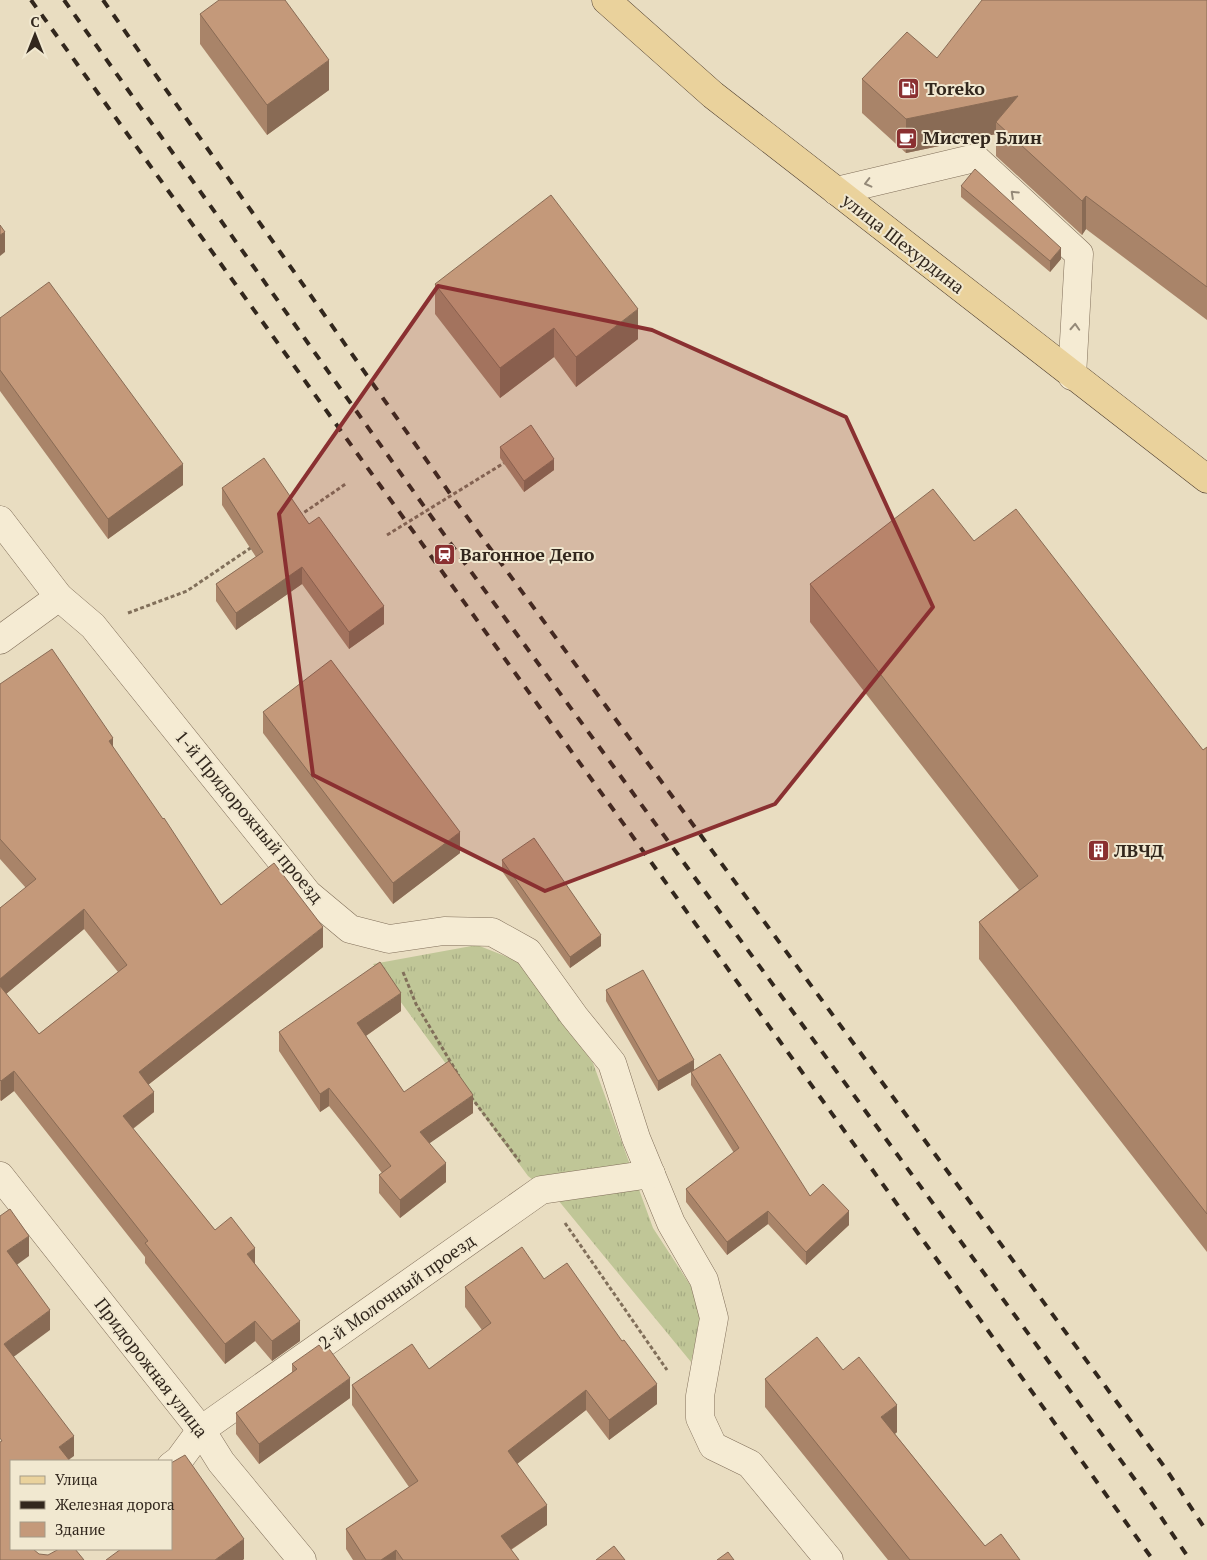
<svg xmlns="http://www.w3.org/2000/svg" width="1207" height="1560" viewBox="0 0 1207 1560" font-family="'PT Serif',serif">
	<style>
		.grass { fill: url(#grass-tufts) }
		.lines { fill: none; stroke-linecap: round; stroke-linejoin: round }
		.minor-casing { stroke: #816f5a; stroke-width: 29 }
		.major-casing { stroke: #4f3e2f; stroke-width: 29 }
		.path { stroke: #816f5a; stroke-width: 3; stroke-dasharray: 4 2.5; stroke-linecap: butt }
		.minor { stroke: #f5ebd3; stroke-width: 28 }
		.major { stroke: #ead29c; stroke-width: 28 }
		.rail { stroke: #32271d; stroke-width: 4; stroke-dasharray: 9 9; stroke-linecap: butt }
		.wall { fill: #a98469; fill-rule: evenodd }
		.shaded-wall { fill: #896b55 }
		.building { fill: #c4997a; stroke: #896b55 }
		.oneway { stroke: #948978 }
		.marked { fill: #8a3031; fill-opacity: 0.2; stroke: #8a3031; stroke-width: 4; stroke-linejoin: round }
		.labels { text-anchor: middle; stroke-width: 4; stroke-linejoin: round; paint-order: stroke }
		.poi-label { font-size: 18px; font-weight: bold; fill: #32271d; stroke: #f1e8d0; text-anchor: start }
		.street-label { font-size: 18px; fill: #32271d; stroke: #f1e8d0 }
	</style>
	<defs>
		<pattern id="grass-tufts" width="24" height="20" patternUnits="userSpaceOnUse" patternTransform="scale(1.25)"><rect width="24" height="20" fill="#c0c697"/><path d="M3 7l-1-3M5 7V3M7 7l1-3M15 17l-1-3M17 17v-4M19 17l1-3" fill="none" stroke="#a5aa82"/></pattern>
	</defs>
	<rect width="100%" height="100%" fill="#e9ddc1"/>
	<polygon class="grass" points="477,945 518,961 593,1063 653,1228 698,1297 700,1321 691,1362 558,1200 528,1176 373,964"/>
	<g class="lines">
		<defs>
			<g id="minor">
				<polyline points="836,191 975,158 1079,254 1072,376"/>
				<polyline points="0,520 59,597 93,626 308,894 350,929 389,939 444,931 492,932 528,952 574,1016 612,1063 636,1138 671,1223 704,1280 714,1318 700,1396 700,1418 713,1446 750,1464 829,1560"/>
				<polyline points="0,640 59,597"/>
				<polyline points="0,1176 201,1430 221,1462 302,1560"/>
				<polyline points="171,1466 179,1460 201,1430 541,1190 651,1174"/>
			</g>
			<polyline id="major" points="606,0 713,95 1207,479"/>
		</defs>
		<use href="#minor" class="minor-casing"/>
		<use href="#major" class="major-casing"/>
		<g class="path">
			<polyline points="299,516 347,483"/>
			<polyline points="387,535 504,463"/>
			<polyline points="128,613 187,591 252,547"/>
			<polyline points="403,972 416,1004 459,1076"/>
			<polyline points="471,1097 520,1162"/>
			<polyline points="565,1223 667,1370"/>
		</g>
		<use href="#minor" class="minor"/>
		<use href="#major" class="major"/>
		<g class="rail">
			<polyline points="31,0 1153,1560"/>
			<polyline points="64,0 453,547 1144,1492 1190,1560"/>
			<polyline points="103,0 451,495 1166,1469 1207,1532"/>
		</g>
	</g>
	<g class="wall">
		<polygon points="1207,0 1207,320 1086,229 1082,235 996,156 996,134 906,153 862,113 862,79 937,58"/>
		<polygon points="200,14 329,90 267,135 200,44"/>
		<polygon points="961,186 1061,259 1050,272 961,197"/>
		<polygon points="435,284 638,339 576,387 554,357 500,398 435,314"/>
		<polygon points="0,318 183,485 108,539 0,391"/>
		<polygon points="500,447 554,470 524,492 500,458"/>
		<polygon points="222,488 309,524 384,624 349,649 302,584 236,630 216,601 216,584 256,557 222,505"/>
		<polygon points="974,541 1203,750 1207,747 1207,1252 979,959 979,922 1019,890 810,622 810,584"/>
		<path d="M0 684 113 748 221 905 323 947 148 1085 154 1112 133 1129 215 1230 255 1264 300 1341 272 1361 255 1341 225 1364 145 1263V1257L14 1091 1 1101 0 1100V908L26 888 0 859ZM84 929 118 972 39 1034 6 994Z"/>
		<polygon points="263,712 460,853 393,904 263,733"/>
		<polygon points="502,860 601,946 570,968 502,871"/>
		<polygon points="606,990 694,1070 810,1196 849,1225 806,1265 768,1224 727,1255 686,1202 686,1189 734,1153 691,1085 691,1072 658,1091 606,1001"/>
		<polygon points="401,1011 366,1036 404,1092 473,1113 429,1143 446,1182 400,1218 379,1193 379,1175 382,1173 329,1106 320,1112 279,1051 279,1032"/>
		<polygon points="544,1279 657,1404 609,1440 586,1410 517,1464 547,1525 511,1550 519,1560 353,1560 346,1549 346,1529 409,1487 352,1405 352,1385 429,1369 482,1330 465,1307 465,1287"/>
		<polygon points="292,1364 350,1398 259,1464 236,1434 236,1413 292,1372"/>
		<polygon points="843,1370 897,1432 895,1434 985,1546 1020,1560 888,1560 765,1407 765,1379"/>
	</g>
	<g class="shaded-wall">
		<polygon points="329,60 329,90 267,135 267,105"/>
		<polygon points="1018,96 996,122 996,134 906,153 906,119"/>
		<polygon points="1086,196 1086,229 1082,235 1082,201"/>
		<polygon points="5,232 5,252 0,256 0,235"/>
		<polygon points="1061,248 1061,259 1050,272 1050,261"/>
		<polygon points="638,309 638,339 576,387 576,357"/>
		<polygon points="554,328 554,357 500,398 500,368"/>
		<polygon points="554,459 554,470 524,492 524,481"/>
		<polygon points="183,464 183,485 108,539 108,519"/>
		<polygon points="302,567 302,584 236,630 236,613"/>
		<polygon points="384,606 384,624 349,649 349,632"/>
		<polygon points="113,738 113,758 109,741"/>
		<polygon points="460,832 460,853 393,904 393,883"/>
		<polygon points="84,909 84,929 0,999 0,979"/>
		<polygon points="323,927 323,947 139,1092 139,1072"/>
		<polygon points="601,935 601,946 570,968 570,957"/>
		<polygon points="401,993 401,1011 357,1042 357,1023"/>
		<polygon points="694,1060 694,1070 658,1091 658,1081"/>
		<polygon points="14,1071 14,1091 1,1101 1,1081"/>
		<polygon points="329,1088 329,1106 320,1112 320,1094"/>
		<polygon points="154,1092 154,1112 123,1136 123,1116"/>
		<polygon points="473,1095 473,1113 420,1150 420,1132"/>
		<polygon points="446,1163 446,1182 400,1218 400,1200"/>
		<polygon points="768,1211 768,1224 727,1255 727,1242"/>
		<polygon points="849,1211 849,1225 806,1265 806,1252"/>
		<polygon points="29,1236 29,1256 7,1272 7,1251"/>
		<polygon points="255,1248 255,1268 247,1254"/>
		<polygon points="50,1310 50,1330 4,1364 4,1344"/>
		<polygon points="255,1321 255,1341 225,1364 225,1344"/>
		<polygon points="300,1321 300,1341 272,1361 272,1341"/>
		<polygon points="350,1378 350,1398 259,1464 259,1444"/>
		<polygon points="657,1384 657,1404 609,1440 609,1420"/>
		<polygon points="586,1390 586,1410 508,1471 508,1451"/>
		<polygon points="897,1405 897,1432 881,1445 881,1417"/>
		<polygon points="74,1436 74,1456 67,1461 59,1447"/>
		<polygon points="547,1505 547,1525 501,1556 501,1536"/>
		<polygon points="244,1539 244,1559 243,1560 215,1560"/>
		<polygon points="396,1550 396,1560 381,1560"/>
	</g>
	<g class="building">
		<polygon points="219,0 285,0 329,60 267,105 200,14"/>
		<polygon points="982,0 1207,0 1207,287 1086,196 1082,201 996,122 1018,96 906,119 862,79 907,32 937,58"/>
		<polygon points="975,169 1061,248 1050,261 961,186"/>
		<polygon points="551,195 638,309 576,357 554,328 500,368 435,284"/>
		<polygon points="0,225 5,232 0,235"/>
		<polygon points="49,282 183,464 108,519 0,370 0,318"/>
		<polygon points="531,425 554,459 524,481 500,447"/>
		<polygon points="264,458 309,524 319,517 384,606 349,632 302,567 236,613 216,584 263,552 222,488"/>
		<polygon points="933,489 974,541 1016,509 1203,750 1207,747 1207,1214 979,922 1038,876 810,584"/>
		<polygon points="52,649 113,738 109,741 163,819 164,818 221,905 274,863 323,927 139,1072 154,1092 123,1116 215,1230 231,1217 255,1248 247,1254 300,1321 272,1341 255,1321 225,1344 145,1243 148,1241 14,1071 1,1081 0,1080 0,986 39,1034 127,965 84,909 0,979 0,908 36,879 0,839 0,684"/>
		<polygon points="331,660 460,832 393,883 263,712"/>
		<polygon points="534,838 601,935 570,957 502,860"/>
		<polygon points="380,962 401,993 357,1023 404,1092 449,1061 473,1095 420,1132 446,1163 400,1200 379,1175 391,1166 329,1088 320,1094 279,1032"/>
		<polygon points="643,970 694,1060 658,1081 606,990"/>
		<polygon points="720,1054 810,1196 823,1184 849,1211 806,1252 768,1211 727,1242 686,1189 739,1148 691,1072"/>
		<polygon points="10,1209 29,1236 7,1251 50,1310 4,1344 74,1436 59,1447 70,1461 11,1461 11,1549 33,1549 39,1554 48,1555 59,1549 75,1549 84,1560 0,1560 0,1442 2,1441 0,1438 0,1216"/>
		<polygon points="522,1247 544,1279 567,1263 622,1341 624,1340 657,1384 609,1420 586,1390 508,1451 547,1505 501,1536 519,1560 403,1560 396,1550 381,1560 366,1560 346,1529 418,1481 352,1385 412,1344 429,1369 491,1323 465,1287"/>
		<polygon points="817,1337 843,1370 859,1357 897,1405 881,1417 985,1546 1001,1534 1020,1560 910,1560 765,1379"/>
		<polygon points="319,1345 323,1350 327,1346 350,1378 259,1444 236,1413 297,1369 292,1364"/>
		<polygon points="185,1455 244,1539 215,1560 106,1560 121,1549 171,1549 171,1463"/>
		<polygon points="614,1546 625,1560 596,1560"/>
		<polygon points="728,1552 734,1560 717,1560"/>
	</g>
	<defs><path id="oneway-chevron" d="M-2-3.5L2.5 0L-2 3.5" fill="none" stroke-width="1.6" stroke-linecap="round" stroke-linejoin="round" transform="scale(1.25)"/></defs>
	<g class="oneway">
		<use href="#oneway-chevron" transform="translate(868 183) rotate(166)"/>
		<use href="#oneway-chevron" transform="translate(1014 194) rotate(-137)"/>
		<use href="#oneway-chevron" transform="translate(1075 327) rotate(-87)"/>
	</g>
	<path class="marked" d="M438 286 652 330 846 417 933 607 775 804 545 891 313 775 279 514Z"/>
	<defs>
		<symbol id="fuel-square" viewBox="-11 -11 22 22"><rect x="-9" y="-9" width="18" height="18" rx="4" fill="#8a3031" stroke="#f1e8d0"/><path d="M-5.5-6h7V0h2V4h1.3V-2.5L3-4.5l.8-.8L6-3V5H2.5V1h-1V6h-7ZM-4.2-4.7v3.2H.2V-4.7Z" fill="#fff"/></symbol>
		<symbol id="cafe-square" viewBox="-11 -11 22 22"><rect x="-9" y="-9" width="18" height="18" rx="4" fill="#8a3031" stroke="#f1e8d0"/><path d="M-5.5-4.5H6V0H3Q3 3.5 0 3.5H-2.5Q-5.5 3.5-5.5 0ZM3-3.2v2h1.7v-2ZM-6 4.5H4V6H-6Z" fill="#fff"/></symbol>
		<symbol id="station-square" viewBox="-11 -11 22 22"><rect x="-9" y="-9" width="18" height="18" rx="4" fill="#8a3031" stroke="#f1e8d0"/><path d="M-3-6H3Q5-6 5-4V2Q5 4 3 4L4.5 6H3L1.5 4h-3L-3 6H-4.5L-3 4Q-5 4-5 2V-4Q-5-6-3-6ZM-3.5-4v3h7v-3ZM-3.5 1v1.5H-2V1ZM2 1v1.5H3.5V1Z" fill="#fff"/></symbol>
		<symbol id="building-square" viewBox="-11 -11 22 22"><rect x="-9" y="-9" width="18" height="18" rx="4" fill="#8a3031" stroke="#f1e8d0"/><path d="M-4-6H4V6H1V3H-1V6H-4ZM-2.5-4.3h1.7v1.8h-1.7ZM.8-4.3h1.7v1.8H.8ZM-2.5-1h1.7V.8h-1.7ZM.8-1h1.7V.8H.8Z" fill="#fff"/></symbol>
	</defs>
	<g fill-rule="evenodd">
		<use href="#fuel-square" x="896" y="76" width="25" height="25"/>
		<use href="#cafe-square" x="894" y="126" width="25" height="25"/>
		<use href="#station-square" x="432" y="542" width="25" height="25"/>
		<use href="#building-square" x="1086" y="838" width="25" height="25"/>
	</g>
	<g class="labels">
		<g class="poi-label">
			<text x="925" y="95">Toreko</text>
			<text x="923" y="144">Мистер Блин</text>
			<text x="460" y="561">Вагонное Депо</text>
			<text x="1114" y="857">ЛВЧД</text>
		</g>
		<g class="street-label">
			<text transform="translate(903 244) rotate(38)" y="6">улица Шехурдина</text>
			<text transform="translate(249 817) rotate(50)" y="6">1-й Придорожный проезд</text>
			<text transform="translate(397 1292) rotate(-35)" y="6">2-й Молочный проезд</text>
			<text transform="translate(151 1368) rotate(52)" y="6">Придорожная улица</text>
		</g>
	</g>
	<rect x="10" y="1460" width="162" height="90" fill="#f1e8d0" stroke="#a59b88"/>
	<rect x="20" y="1476" width="25" height="8" fill="#ead29c" stroke="#a59b88"/>
	<text x="55" y="1485" font-size="15" fill="#32271d">Улица</text>
	<rect x="20" y="1501" width="25" height="8" fill="#32271d" stroke="#a59b88"/>
	<text x="55" y="1510" font-size="15" fill="#32271d">Железная дорога</text>
	<rect x="20" y="1522" width="25" height="15" fill="#c4997a" stroke="#a59b88"/>
	<text x="55" y="1535" font-size="15" fill="#32271d">Здание</text>
	<g transform="translate(35 35)" stroke="#f1e8d0" stroke-width="4" paint-order="stroke">
	<path d="M0-4L9 19L0 12L-9 19Z" fill="#32271d"/>
	<text y="-8" font-size="14" font-weight="bold" text-anchor="middle" fill="#32271d">С</text>
	</g>
</svg>
